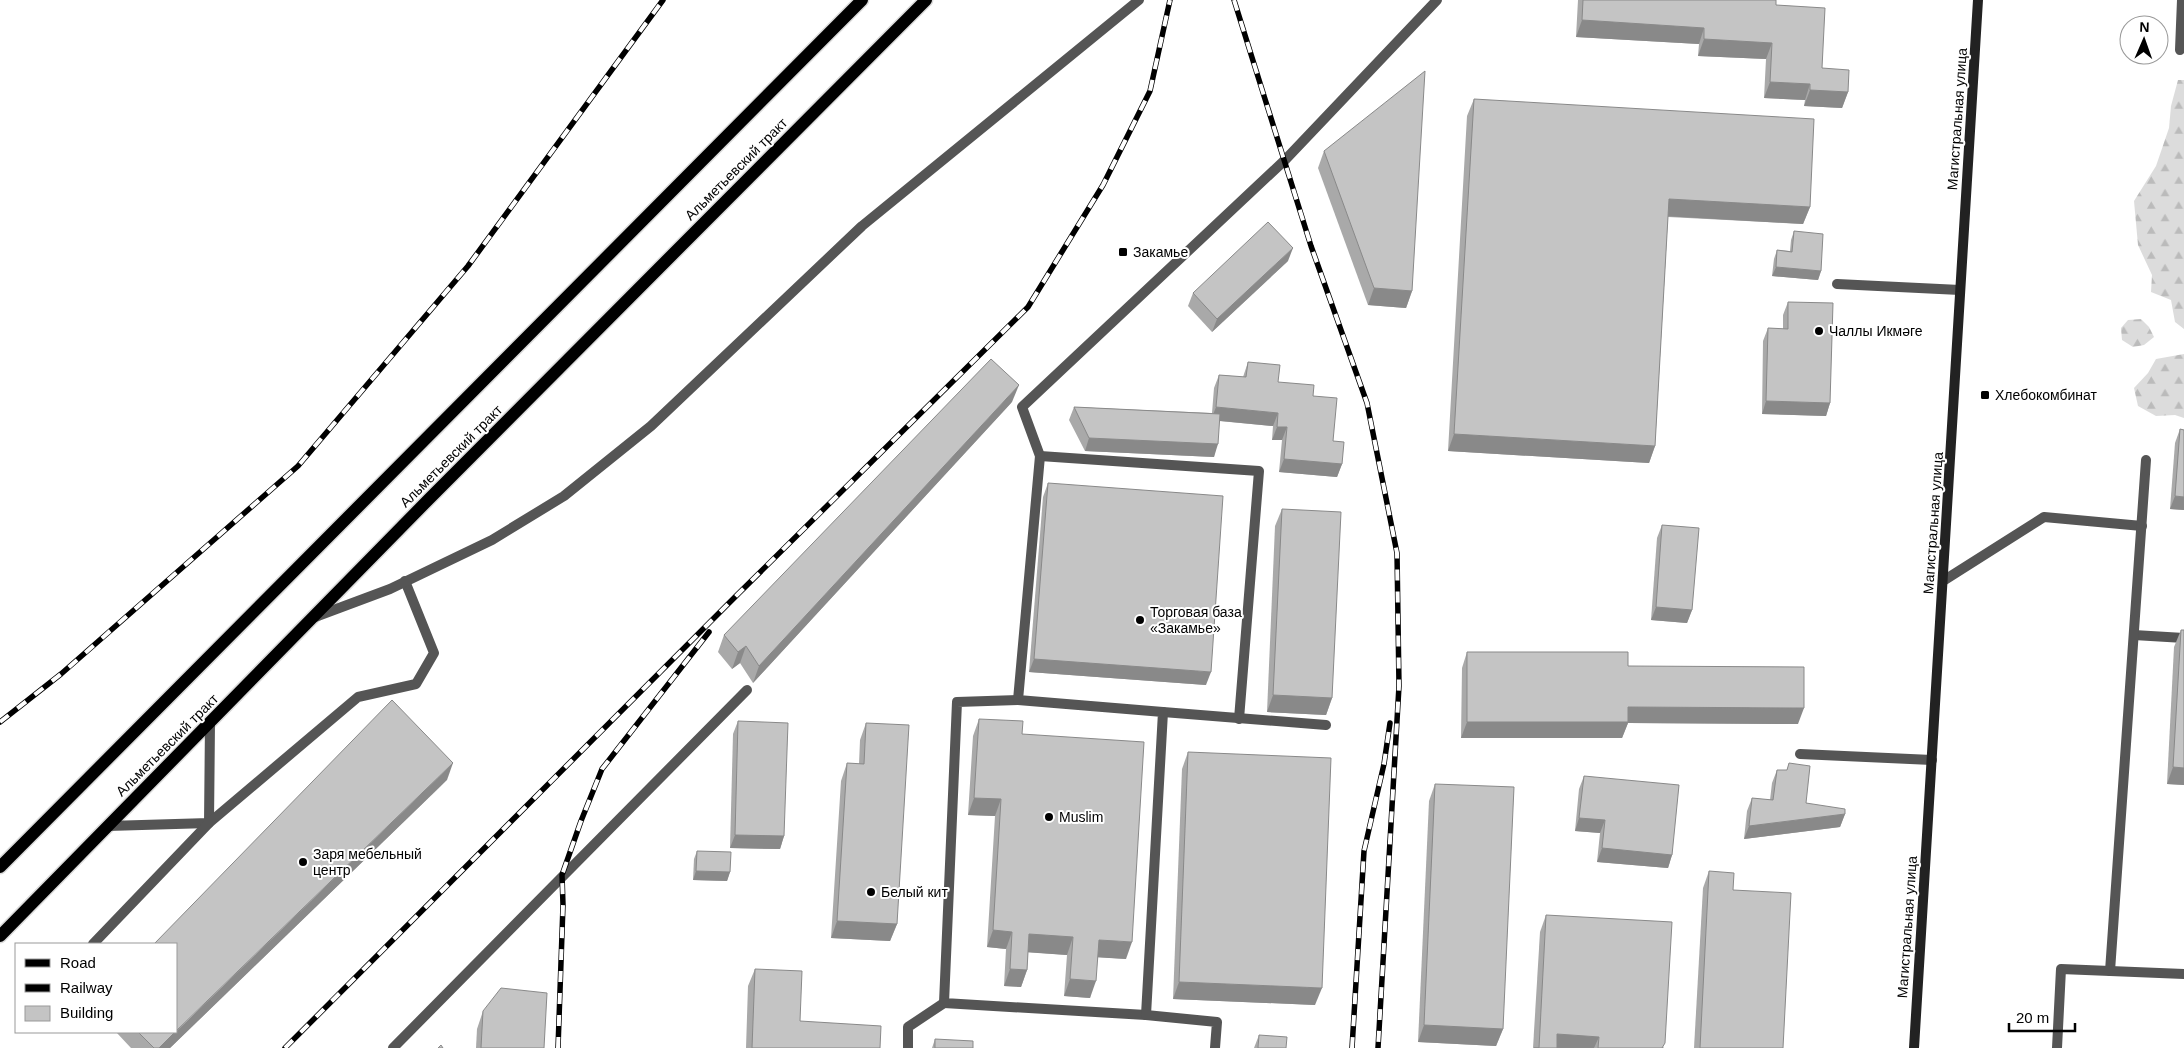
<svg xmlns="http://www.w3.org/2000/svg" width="2184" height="1048" viewBox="0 0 2184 1048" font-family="Arial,sans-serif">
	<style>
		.forest { fill: url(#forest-firs) }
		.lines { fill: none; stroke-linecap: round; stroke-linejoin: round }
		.primary-casing { stroke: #dbdbdb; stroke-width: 15 }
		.lane { stroke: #555; stroke-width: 10 }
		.street { stroke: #555; stroke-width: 10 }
		.secondary { stroke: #222; stroke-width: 10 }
		.primary { stroke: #000; stroke-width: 12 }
		.rail-casing { stroke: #000; stroke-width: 5.5 }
		.rail { stroke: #fff; stroke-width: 4; stroke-dasharray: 11; stroke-linecap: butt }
		.wall { fill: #a9a9a9 }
		.shaded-wall { fill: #898989 }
		.building { fill: #c4c4c4; stroke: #898989 }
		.poi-dot { fill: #000; stroke: #fff; stroke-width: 2 }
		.labels { text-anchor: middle; stroke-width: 4; stroke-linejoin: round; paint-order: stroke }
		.street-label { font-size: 14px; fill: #000; stroke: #fff }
		.poi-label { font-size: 14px; fill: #000; stroke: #fff; text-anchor: start }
	</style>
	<defs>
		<pattern id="forest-firs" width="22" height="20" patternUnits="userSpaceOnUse" patternTransform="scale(1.25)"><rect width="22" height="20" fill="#dcdcdc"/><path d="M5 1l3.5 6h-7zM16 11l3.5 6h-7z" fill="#bbb"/></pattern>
	</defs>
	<rect width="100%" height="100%" fill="#fff"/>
	<g class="forest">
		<polygon points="2178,80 2184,80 2184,329 2175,322 2171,300 2151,292 2152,275 2138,245 2134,201 2156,166 2169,128 2171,106"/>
		<polygon points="2141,319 2149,327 2154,337 2144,345 2133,347 2122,340 2121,328 2128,320"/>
		<polygon points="2184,354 2184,418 2175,415 2156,416 2138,406 2134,388 2148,373 2156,359"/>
	</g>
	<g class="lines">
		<defs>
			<g id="primary">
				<polyline points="0,867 862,0"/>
				<polyline points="0,936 428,500 926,0"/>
			</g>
		</defs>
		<use href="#primary" class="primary-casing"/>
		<g class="lane">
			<polyline points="2180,50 2182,0"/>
			<polyline points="1837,284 1960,290"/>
			<polyline points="1040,456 1259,471 1239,719"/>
			<polyline points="1943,581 2044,517 2142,526"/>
			<polyline points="2134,635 2184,638"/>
			<polyline points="1018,700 957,702 944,1003 1146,1015"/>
			<polyline points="1163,712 1326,725"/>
			<polyline points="1800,754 1932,760"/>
			<polyline points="108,826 209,823 210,723"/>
			<polyline points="93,944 209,823 358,697 416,684 434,653 405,581"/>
			<polyline points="2110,971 2146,460"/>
			<polyline points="393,1048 747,690"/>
			<polyline points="908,1048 908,1027 944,1003"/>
			<polyline points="1215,1048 1217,1022 1146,1015 1163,712 1018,700 1040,456 1022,407 1285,160 1437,0"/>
			<polyline points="2057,1048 2061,969 2184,974"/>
		</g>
		<polyline class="street" points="315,617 390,589 492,540 564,496 651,426 862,226 1139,0"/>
		<polyline class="secondary" points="1914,1048 1978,0"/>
		<use href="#primary" class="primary"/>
		<defs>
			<g id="rail">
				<polyline points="1234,0 1311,246 1367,403 1397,553 1399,686 1378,1048"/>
				<polyline points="0,722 61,674 298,466 468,266 663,0"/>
				<polyline points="285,1048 738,594 1028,307 1103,185 1150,91 1170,0"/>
				<polyline points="558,1048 563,905 562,875 581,821 602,769 709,632"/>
				<polyline points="1352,1048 1364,851 1384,764 1390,723"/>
			</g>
		</defs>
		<use href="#rail" class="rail-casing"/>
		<use href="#rail" class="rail"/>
	</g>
	<g class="wall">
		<polygon points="1578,0 1776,0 1776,5 1822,68 1848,92 1842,108 1804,106 1805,100 1764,98 1766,59 1698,56 1699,44 1576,37"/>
		<polygon points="1474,99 1810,207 1803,224 1668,217 1655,446 1649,463 1448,451 1467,116"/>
		<polygon points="1324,151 1412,291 1406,308 1368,305 1318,168"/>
		<polygon points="1794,231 1821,271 1818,280 1772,276 1774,259 1777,250 1790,251 1791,240"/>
		<polygon points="1288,261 1212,332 1188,306 1193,293"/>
		<polygon points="1788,302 1830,403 1826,416 1762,414 1763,341 1768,328 1783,329 1783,315"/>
		<polygon points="1248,362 1278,382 1313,396 1342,464 1337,477 1279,472 1282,440 1272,440 1273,426 1219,421 1214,457 1085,451 1069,420 1074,407 1212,413 1214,388 1219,375 1243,377"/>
		<polygon points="1012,402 753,683 740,663 732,669 718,652 724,635"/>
		<polygon points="2180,429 2184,430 2184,510 2170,509 2175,443"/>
		<polygon points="1048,483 1206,685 1029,672 1043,497"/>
		<polygon points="1282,509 1332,698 1326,715 1267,712 1275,526"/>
		<polygon points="1662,525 1692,610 1687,623 1651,620 1657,538"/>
		<polygon points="2181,630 2184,630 2184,785 2167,784 2174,647"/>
		<polygon points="1467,652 1628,666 1798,724 1628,723 1622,738 1461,738 1462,668"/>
		<polygon points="979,719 1022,734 1126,959 1098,957 1090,998 1064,996 1067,955 1028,952 1027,970 1021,987 1004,986 1006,949 987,947 995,816 968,815 973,736"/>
		<polygon points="738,721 784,836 780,849 730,848 733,734"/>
		<polygon points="866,723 897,924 890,941 831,938 841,781 847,763 859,764 860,740"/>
		<polygon points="1188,752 1315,1005 1173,999 1182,769"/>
		<polygon points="1789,763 1806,803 1845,814 1840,827 1744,839 1747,811 1752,798 1770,800 1772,783 1777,770 1787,770"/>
		<polygon points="1584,776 1672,855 1668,868 1597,862 1600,833 1575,831 1579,789"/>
		<polygon points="447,780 170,1048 131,1048 116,1032 176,1032"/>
		<polygon points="1435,784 1503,1029 1496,1046 1418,1042 1429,801"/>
		<polygon points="697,851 730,872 727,881 693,880 694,859"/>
		<polygon points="1709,871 1783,1048 1694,1048 1703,888"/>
		<polygon points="1546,915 1664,1048 1533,1048 1540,932"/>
		<polygon points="755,969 800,1021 880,1048 746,1048 748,986"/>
		<polygon points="483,1011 544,1048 476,1048 477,1029"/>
		<polygon points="1259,1035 1258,1048 1254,1048"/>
		<polygon points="935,1039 973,1048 932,1048"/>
	</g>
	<g class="shaded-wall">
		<polygon points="1582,20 1704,28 1699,44 1576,37"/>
		<polygon points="1704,39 1772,43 1766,59 1698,56"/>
		<polygon points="1770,82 1810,84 1805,100 1764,98"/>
		<polygon points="1810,90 1848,92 1842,108 1804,106"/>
		<polygon points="1669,199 1810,207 1803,224 1663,216"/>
		<polygon points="1293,248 1288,261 1212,332 1217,319"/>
		<polygon points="1776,267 1821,271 1818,280 1772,276"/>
		<polygon points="1374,288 1412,291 1406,308 1368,305"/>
		<polygon points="1019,385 1012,402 753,683 759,666"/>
		<polygon points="1766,401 1830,403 1826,416 1762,414"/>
		<polygon points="1216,407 1278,413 1273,426 1211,420"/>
		<polygon points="1277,427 1287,427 1282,440 1272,440"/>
		<polygon points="1454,434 1655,446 1649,463 1448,451"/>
		<polygon points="1089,438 1218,444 1214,457 1085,451"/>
		<polygon points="1284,459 1342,464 1337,477 1279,472"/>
		<polygon points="2175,496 2184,497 2184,510 2170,509"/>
		<polygon points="1656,607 1692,610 1687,623 1651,620"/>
		<polygon points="746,646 740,663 732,669 738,652"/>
		<polygon points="1034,659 1211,672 1206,685 1029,672"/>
		<polygon points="1273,695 1332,698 1326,715 1267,712"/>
		<polygon points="1628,707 1804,708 1798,724 1628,723 1622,738 1461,738 1467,722"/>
		<polygon points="453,763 447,780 170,1048 159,1048"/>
		<polygon points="2173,767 2184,768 2184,785 2167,784"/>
		<polygon points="974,798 1001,799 995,816 968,815"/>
		<polygon points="1845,814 1840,827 1744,839 1749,826"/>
		<polygon points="1579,818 1605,820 1600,833 1575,831"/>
		<polygon points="735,835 784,836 780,849 730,848"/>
		<polygon points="1602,848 1672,855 1668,868 1597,862"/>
		<polygon points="696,871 730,872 727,881 693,880"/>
		<polygon points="837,921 897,924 890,941 831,938"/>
		<polygon points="993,930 1012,932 1006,949 987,947"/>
		<polygon points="1029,934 1073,937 1067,955 1023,952"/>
		<polygon points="1099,940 1132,942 1126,959 1092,957"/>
		<polygon points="1010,969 1027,970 1021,987 1004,986"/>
		<polygon points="1070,979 1096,981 1090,998 1064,996"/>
		<polygon points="1179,982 1322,988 1315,1005 1173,999"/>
		<polygon points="1424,1025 1503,1029 1496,1046 1418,1042"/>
		<polygon points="1557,1034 1599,1037 1594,1048 1552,1048"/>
	</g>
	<g class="building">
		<polygon points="1583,0 1776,0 1776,5 1825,8 1822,68 1849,70 1848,92 1810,90 1810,84 1770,82 1772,43 1704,39 1704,28 1582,20"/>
		<polygon points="1425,71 1412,291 1374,288 1324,151"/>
		<polygon points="1474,99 1814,119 1810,207 1669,199 1655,446 1454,434"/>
		<polygon points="1268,222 1293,248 1217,319 1193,293"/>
		<polygon points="1794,231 1823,234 1821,271 1776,267 1777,250 1792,252"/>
		<polygon points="1788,302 1833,303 1830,403 1766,401 1768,328 1788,329"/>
		<polygon points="991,359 1019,385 759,666 746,646 738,652 724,635"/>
		<polygon points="1248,362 1280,365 1278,382 1314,385 1313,396 1337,398 1333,441 1344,442 1342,464 1284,459 1287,427 1277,427 1278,413 1216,407 1219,375 1246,377"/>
		<polygon points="1074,407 1220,414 1218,444 1089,438"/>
		<polygon points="2180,429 2184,430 2184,497 2175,496"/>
		<polygon points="1048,483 1223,496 1211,672 1034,659"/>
		<polygon points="1282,509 1341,512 1332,698 1273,695"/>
		<polygon points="1662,525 1699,528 1692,610 1656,607"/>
		<polygon points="2181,630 2184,630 2184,768 2173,767"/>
		<polygon points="1467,652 1628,652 1628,666 1804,667 1804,708 1628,707 1628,722 1467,722"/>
		<polygon points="392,700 453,763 176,1031 176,944 154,944"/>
		<polygon points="979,719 1023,721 1022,734 1144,742 1132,942 1099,940 1096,981 1070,979 1073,937 1029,934 1027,970 1010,969 1012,932 993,930 1001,799 974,798"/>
		<polygon points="738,721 788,723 784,836 735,835"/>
		<polygon points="866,723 909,725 897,924 837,921 847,763 864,764"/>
		<polygon points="1188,752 1331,758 1322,988 1179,982"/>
		<polygon points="1789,763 1810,766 1806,803 1845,809 1845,814 1749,826 1752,798 1773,800 1777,770 1787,770"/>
		<polygon points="1584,776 1679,785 1672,855 1602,848 1605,820 1579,818"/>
		<polygon points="1435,784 1514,787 1503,1029 1424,1025"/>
		<polygon points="697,851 731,852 730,872 696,871"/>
		<polygon points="1709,871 1734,873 1733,890 1791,893 1783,1048 1700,1048"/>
		<polygon points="1546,915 1672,922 1665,1043 1662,1048 1598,1048 1599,1037 1557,1034 1557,1048 1534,1048 1539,1048"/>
		<polygon points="755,969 802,971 800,1021 881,1026 880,1048 752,1048"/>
		<polygon points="501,988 547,993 544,1048 481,1048 483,1011"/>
		<polygon points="138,1032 175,1032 159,1048 154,1048"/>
		<polygon points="1259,1035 1287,1037 1286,1048 1258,1048"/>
		<polygon points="935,1039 973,1041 973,1048 935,1048"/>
		<polygon points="441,1045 443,1048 438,1048"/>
	</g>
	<g class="poi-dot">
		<rect x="1118" y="247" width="10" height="10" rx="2.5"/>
		<circle cx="1819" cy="331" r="5"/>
		<rect x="1980" y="390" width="10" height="10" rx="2.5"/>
		<circle cx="1140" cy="620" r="5"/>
		<circle cx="1049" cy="817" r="5"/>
		<circle cx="303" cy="862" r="5"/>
		<circle cx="871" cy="892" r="5"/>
	</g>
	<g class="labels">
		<g class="street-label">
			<text transform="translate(1957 119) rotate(-86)" y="5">Магистральная улица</text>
			<text transform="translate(736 169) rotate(-45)" y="5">Альметьевский тракт</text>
			<text transform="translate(451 456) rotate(-45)" y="5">Альметьевский тракт</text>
			<text transform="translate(1933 523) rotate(-86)" y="5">Магистральная улица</text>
			<text transform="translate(167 745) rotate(-45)" y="5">Альметьевский тракт</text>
			<text transform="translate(1907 927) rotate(-86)" y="5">Магистральная улица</text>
		</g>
		<g class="poi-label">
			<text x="1133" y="257">Закамье</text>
			<text x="1829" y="336">Чаллы Икмәге</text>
			<text x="1995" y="400">Хлебокомбинат</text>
			<text x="1150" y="617">Торговая база<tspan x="1150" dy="16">«Закамье»</tspan></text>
			<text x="1059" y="822">Muslim</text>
			<text x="313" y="859">Заря мебельный<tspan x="313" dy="16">центр</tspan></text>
			<text x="881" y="897">Белый кит</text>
		</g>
	</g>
	<rect x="15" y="943" width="162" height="90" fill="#ffffff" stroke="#999999"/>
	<rect x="25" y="959" width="25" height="8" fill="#000000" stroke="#999999"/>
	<text x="60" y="968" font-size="15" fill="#000000">Road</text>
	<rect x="25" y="984" width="25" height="8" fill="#000000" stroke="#999999"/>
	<text x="60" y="993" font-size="15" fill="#000000">Railway</text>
	<rect x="25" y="1006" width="25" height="15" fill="#c4c4c4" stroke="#999999"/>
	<text x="60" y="1018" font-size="15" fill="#000000">Building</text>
	<g transform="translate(2144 40) rotate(2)"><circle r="24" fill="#ffffff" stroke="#999999"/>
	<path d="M0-4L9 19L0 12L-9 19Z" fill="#000000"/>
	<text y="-8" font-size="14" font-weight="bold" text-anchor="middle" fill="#000000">N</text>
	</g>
	<path d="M2009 1023v8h66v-8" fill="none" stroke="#000000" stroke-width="2.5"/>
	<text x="2016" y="1023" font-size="15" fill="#000000" stroke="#ffffff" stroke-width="4" paint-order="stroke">20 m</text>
</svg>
